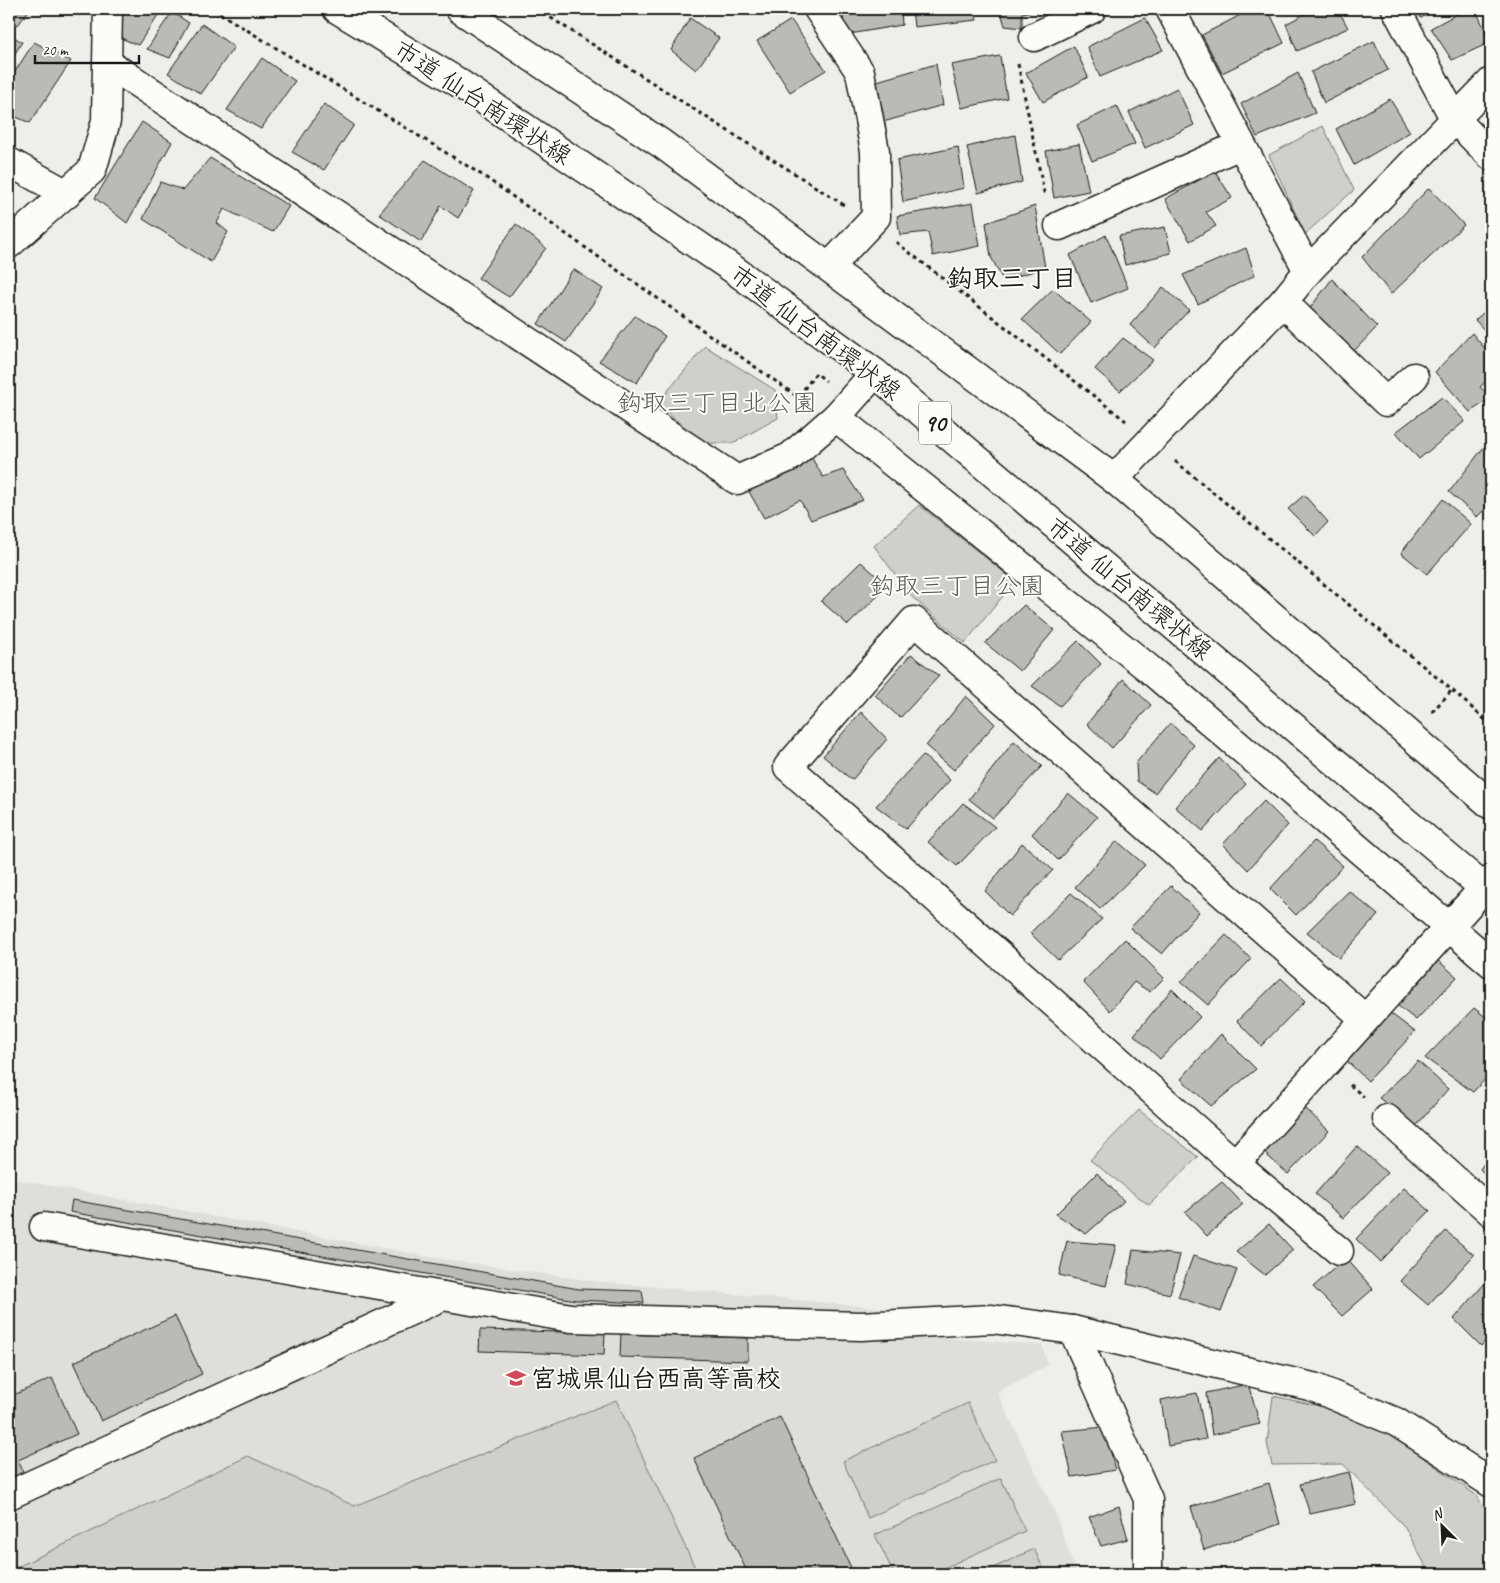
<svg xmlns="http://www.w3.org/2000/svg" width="1500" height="1583" viewBox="0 0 1500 1583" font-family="Caveat,'Klee One',sans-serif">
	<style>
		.built { fill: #e0deda }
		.green { fill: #d0cfcc; stroke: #767674 }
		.building { fill: #bbbab6; stroke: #1c1c1c }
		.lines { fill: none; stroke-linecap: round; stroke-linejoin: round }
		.minor-casing { stroke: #1c1c1c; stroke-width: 31 }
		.major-casing { stroke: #1c1c1c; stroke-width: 31 }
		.path { stroke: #1c1c1c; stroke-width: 3; stroke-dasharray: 4 4; stroke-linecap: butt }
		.minor { stroke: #fdfcf7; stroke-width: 28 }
		.major { stroke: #fdfcf7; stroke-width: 28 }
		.labels { text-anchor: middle; stroke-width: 4; stroke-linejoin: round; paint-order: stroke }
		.shield { fill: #fdfcf7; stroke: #605f5e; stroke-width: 1 }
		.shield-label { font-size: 24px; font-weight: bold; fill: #1c1c1c }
		.street-label { font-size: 25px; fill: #1c1c1c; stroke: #fdfcf7 }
		.park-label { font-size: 25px; fill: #5b5b5a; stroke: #fdfcf7 }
		.poi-label { font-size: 25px; font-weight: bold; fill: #1c1c1c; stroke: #fdfcf7; text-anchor: start }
		.neighbourhood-label { font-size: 26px; font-weight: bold; fill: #1c1c1c; stroke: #fdfcf7 }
	</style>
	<rect width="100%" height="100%" fill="#f0eeea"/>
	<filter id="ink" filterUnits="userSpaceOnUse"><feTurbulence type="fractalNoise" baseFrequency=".02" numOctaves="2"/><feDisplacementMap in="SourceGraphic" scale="10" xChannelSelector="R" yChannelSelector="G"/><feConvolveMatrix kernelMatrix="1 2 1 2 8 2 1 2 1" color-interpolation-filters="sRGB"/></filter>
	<g filter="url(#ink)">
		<polygon class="built" points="9,1178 436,1258 592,1281 893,1309 894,1334 1042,1345 1048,1365 997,1392 1053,1508 1077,1574 9,1574"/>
		<g class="green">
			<polygon points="1323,126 1354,190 1305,234 1269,155"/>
			<polygon points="705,346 775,390 778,418 733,443 703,443 657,404"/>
			<polygon points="919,505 1015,581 965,643 912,597 874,546"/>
			<polygon points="1139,1110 1198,1157 1149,1205 1090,1160"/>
			<polygon points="1273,1396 1324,1407 1373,1422 1476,1495 1491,1518 1491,1574 1430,1574 1405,1527 1343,1464 1272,1465 1267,1443"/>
			<polygon points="616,1400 698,1574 9,1574 9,1571 248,1456 354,1506"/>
			<polygon points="968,1403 995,1460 868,1518 843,1461"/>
			<polygon points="1001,1478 1025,1531 931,1574 894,1574 875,1535"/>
			<polygon points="1034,1549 1046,1574 980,1574"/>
		</g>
		<g class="building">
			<polygon points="9,9 30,9 18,25 9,20"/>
			<polygon points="125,9 162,9 138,45 123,39 120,18"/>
			<polygon points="843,9 901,9 902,25 844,35"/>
			<polygon points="912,9 975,9 977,20 914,27"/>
			<polygon points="1000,9 1046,9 1022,13 1022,28 1005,26"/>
			<polygon points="1252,9 1268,9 1284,43 1222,73 1202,35"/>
			<polygon points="1314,9 1338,9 1348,28 1297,51 1286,24"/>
			<polygon points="1416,9 1438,9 1421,18"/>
			<polygon points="1466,9 1475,9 1491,42 1452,60 1431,28"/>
			<polygon points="172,12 189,23 170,58 147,49"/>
			<polygon points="690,18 719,38 696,70 671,50"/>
			<polygon points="1145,18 1163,50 1100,77 1087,47"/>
			<polygon points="791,20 826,70 790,92 757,41"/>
			<polygon points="202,24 234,47 201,94 168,73"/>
			<polygon points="9,34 22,42 11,60 9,59"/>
			<polygon points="1374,41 1388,70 1324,103 1311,72"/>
			<polygon points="34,42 71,61 30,123 9,114 9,81"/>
			<polygon points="1074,46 1088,77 1043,102 1026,73"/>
			<polygon points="1000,56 1007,98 962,108 951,65"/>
			<polygon points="262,58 295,81 261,129 227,110"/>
			<polygon points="936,64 943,105 883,122 877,81"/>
			<polygon points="1298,73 1315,113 1257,137 1241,104"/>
			<polygon points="1177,88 1194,125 1145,148 1129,112"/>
			<polygon points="1390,99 1410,132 1354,165 1336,129"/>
			<polygon points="324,104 354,125 324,170 292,152"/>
			<polygon points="1117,106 1135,144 1092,161 1077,125"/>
			<polygon points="142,122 172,142 127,223 95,198"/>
			<polygon points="1015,135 1022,182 978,193 967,147"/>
			<polygon points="1079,144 1089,191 1054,198 1046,151"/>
			<polygon points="958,147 964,188 903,202 897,160"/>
			<polygon points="210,158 289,206 273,232 224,209 217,223 228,232 211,262 143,219 160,182 183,190"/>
			<polygon points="425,160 474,191 458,218 441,206 421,242 379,214"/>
			<polygon points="1215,171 1232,198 1206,212 1216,226 1190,241 1165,199"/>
			<polygon points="1429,188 1464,225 1391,294 1362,257"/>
			<polygon points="973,203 980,246 933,256 928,232 900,235 897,216"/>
			<polygon points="1035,206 1045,268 1003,280 991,257 986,223"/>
			<polygon points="516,224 546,248 509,297 478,278"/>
			<polygon points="1165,227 1171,253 1125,265 1119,236"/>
			<polygon points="1106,235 1128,288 1091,303 1070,255"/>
			<polygon points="1246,248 1255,275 1198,304 1183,275"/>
			<polygon points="573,269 603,289 566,342 538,324"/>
			<polygon points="1332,279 1377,327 1352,353 1310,308"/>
			<polygon points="1163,287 1189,310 1155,348 1130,325"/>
			<polygon points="1053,289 1091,322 1060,354 1022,319"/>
			<polygon points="1491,306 1491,337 1475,320"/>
			<polygon points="635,316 665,336 637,383 599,361"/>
			<polygon points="1472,333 1491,356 1491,377 1480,387 1491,398 1470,412 1435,372"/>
			<polygon points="1123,338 1153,360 1120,391 1095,369"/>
			<polygon points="1442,397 1465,421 1419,459 1396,432"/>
			<polygon points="1484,447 1491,454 1491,503 1477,517 1449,492"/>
			<polygon points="810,455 823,477 843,470 863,500 811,520 800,500 764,518 748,490"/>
			<polygon points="1304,495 1328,522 1315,536 1288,509"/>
			<polygon points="1443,499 1471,524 1427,574 1401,553"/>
			<polygon points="861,562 888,586 848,625 821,601"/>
			<polygon points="1024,605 1054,630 1020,671 985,643"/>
			<polygon points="1078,641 1101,664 1060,706 1032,686"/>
			<polygon points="911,654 939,676 900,718 875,695"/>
			<polygon points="1123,679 1151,705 1112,748 1087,724"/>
			<polygon points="966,696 995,724 954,770 926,746"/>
			<polygon points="861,712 887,739 852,780 823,756"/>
			<polygon points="1170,723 1194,745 1155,793 1137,781 1136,763"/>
			<polygon points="1014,741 1042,766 993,818 969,799"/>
			<polygon points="923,755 950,780 906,829 876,806"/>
			<polygon points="1219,758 1246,784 1203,831 1175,807"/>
			<polygon points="1068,793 1097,817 1058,860 1032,834"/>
			<polygon points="1264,801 1288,825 1248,870 1223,844"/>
			<polygon points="963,803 995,827 957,866 928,842"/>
			<polygon points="1117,841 1145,865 1100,909 1075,887"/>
			<polygon points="1314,841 1343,866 1296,915 1270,889"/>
			<polygon points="1022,843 1053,870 1010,916 985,891"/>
			<polygon points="1171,886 1199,912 1162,954 1130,928"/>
			<polygon points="1349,891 1378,915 1339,958 1307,932"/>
			<polygon points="1071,893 1102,919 1058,960 1030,933"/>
			<polygon points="1226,935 1251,959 1208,1005 1181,982"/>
			<polygon points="1125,939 1164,978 1150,992 1134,982 1110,1011 1083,982"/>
			<polygon points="1433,956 1457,977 1416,1020 1393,1002"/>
			<polygon points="1281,978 1305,1001 1261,1046 1237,1021"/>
			<polygon points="1172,989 1200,1017 1160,1059 1134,1035"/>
			<polygon points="1474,1008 1491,1021 1491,1038 1487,1043 1491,1047 1491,1073 1473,1092 1425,1058"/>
			<polygon points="1389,1012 1415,1032 1368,1081 1346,1060"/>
			<polygon points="1221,1034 1256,1069 1211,1106 1181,1079"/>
			<polygon points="1418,1061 1448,1089 1416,1126 1379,1098"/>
			<polygon points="1302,1105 1329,1131 1288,1174 1261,1150"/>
			<polygon points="1357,1146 1387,1173 1343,1218 1315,1194"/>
			<polygon points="1491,1154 1491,1181 1480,1169"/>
			<polygon points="1097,1173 1124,1201 1086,1234 1056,1214"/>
			<polygon points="1222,1182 1243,1204 1207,1236 1185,1212"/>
			<polygon points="1404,1188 1430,1211 1380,1262 1356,1239"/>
			<polygon points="72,1200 579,1289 642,1291 644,1303 576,1300 70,1212"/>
			<polygon points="1269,1224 1293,1250 1265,1275 1236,1252"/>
			<polygon points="1446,1231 1474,1255 1428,1305 1400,1281"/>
			<polygon points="1067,1241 1116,1245 1106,1286 1059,1275"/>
			<polygon points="1133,1250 1180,1255 1170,1294 1127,1284"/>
			<polygon points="1193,1256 1237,1270 1221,1312 1178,1297"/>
			<polygon points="1346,1258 1373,1289 1342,1316 1313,1287"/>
			<polygon points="1491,1276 1491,1335 1481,1346 1454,1319"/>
			<polygon points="175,1316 202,1374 101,1421 74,1362"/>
			<polygon points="480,1330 605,1333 604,1355 479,1351"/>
			<polygon points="621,1334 748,1338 748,1361 620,1357"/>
			<polygon points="52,1378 77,1434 18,1460 26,1478 9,1485 9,1397"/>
			<polygon points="1248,1384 1260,1424 1212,1435 1206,1393"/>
			<polygon points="1197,1393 1206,1439 1168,1446 1161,1400"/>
			<polygon points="780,1417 854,1574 748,1574 694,1458"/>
			<polygon points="1105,1427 1115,1470 1072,1477 1062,1431"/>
			<polygon points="1349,1472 1356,1504 1310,1514 1300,1484"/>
			<polygon points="1269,1483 1280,1524 1204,1550 1191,1507"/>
			<polygon points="1119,1506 1128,1539 1101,1546 1089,1517"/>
		</g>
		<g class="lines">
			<defs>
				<g id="minor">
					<polyline points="818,9 860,72 875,151 876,217 829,267"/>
					<polyline points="1170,9 1308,271"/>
					<polyline points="1396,9 1454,118 1491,156"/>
					<polyline points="1034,37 1092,9"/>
					<polyline points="109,64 737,480 790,457 836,417 875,373"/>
					<polyline points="9,162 67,194"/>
					<polyline points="1059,226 1240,145"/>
					<polyline points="9,244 92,170 106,121 108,9"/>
					<polyline points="1283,302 1386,402 1414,377"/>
					<polyline points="836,417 1148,668 1491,963"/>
					<polyline points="1114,479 1283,302 1308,271 1491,82"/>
					<polyline points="1365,1019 914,621 788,767 1235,1164 1491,880"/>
					<polyline points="1387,1119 1491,1212"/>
					<polyline points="1235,1164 1339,1251"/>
					<polyline points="44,1227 443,1296"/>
					<polyline points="1073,1330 1148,1499 1148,1574"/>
					<polyline points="9,1495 443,1296 571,1318 861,1326 992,1319 1073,1330 1313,1387 1396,1422 1491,1483"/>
				</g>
				<g id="major">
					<polyline points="337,9 456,81 733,269 875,373 1491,894"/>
					<polyline points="460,9 662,144 1114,479 1491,805"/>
				</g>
			</defs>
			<use href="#minor" class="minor-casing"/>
			<use href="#major" class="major-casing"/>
			<g class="path">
				<polyline points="213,9 482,175 798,397 816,373 826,381"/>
				<polyline points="537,9 844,205"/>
				<polyline points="1018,64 1045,197"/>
				<polyline points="896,242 1126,421"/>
				<polyline points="1175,461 1452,690 1491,725"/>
				<polyline points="1432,712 1452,690"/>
				<polyline points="1350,1085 1364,1097"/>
			</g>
			<use href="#minor" class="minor"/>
			<use href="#major" class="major"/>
		</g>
	</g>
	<defs>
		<symbol id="school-bare" viewBox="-9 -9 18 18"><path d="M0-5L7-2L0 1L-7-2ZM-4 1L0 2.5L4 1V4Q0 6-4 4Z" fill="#d1495b" stroke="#fdfcf7" stroke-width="2.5" paint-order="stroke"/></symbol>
	</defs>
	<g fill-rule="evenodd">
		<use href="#school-bare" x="502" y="1364" width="28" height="28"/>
	</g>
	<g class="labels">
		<rect class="shield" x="919" y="401.5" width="32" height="43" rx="4"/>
		<g class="shield-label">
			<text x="935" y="431">90</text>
		</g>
		<g class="street-label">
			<text transform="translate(483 102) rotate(33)" y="9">市道 仙台南環状線</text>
			<text transform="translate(816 332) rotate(37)" y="9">市道 仙台南環状線</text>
			<text transform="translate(1130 588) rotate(40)" y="9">市道 仙台南環状線</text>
		</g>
		<g class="park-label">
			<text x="717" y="411">鈎取三丁目北公園</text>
			<text x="957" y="594">鈎取三丁目公園</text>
		</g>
		<g class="poi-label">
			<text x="531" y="1387">宮城県仙台西高等高校</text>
		</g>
		<g class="neighbourhood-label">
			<text x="1012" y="287">鈎取三丁目</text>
		</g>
	</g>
	<rect width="1500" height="1583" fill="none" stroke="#fdfcf7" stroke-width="30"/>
	<rect x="15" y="15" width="1470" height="1553" fill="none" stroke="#1c1c1c" stroke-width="2" filter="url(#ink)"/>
	<g transform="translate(1442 1526) rotate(336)" stroke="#fdfcf7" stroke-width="4" paint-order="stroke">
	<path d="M0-4L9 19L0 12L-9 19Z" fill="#1c1c1c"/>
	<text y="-8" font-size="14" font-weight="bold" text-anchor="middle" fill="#1c1c1c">N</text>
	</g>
	<path d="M35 55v8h104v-8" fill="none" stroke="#1c1c1c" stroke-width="2.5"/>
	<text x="42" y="55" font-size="15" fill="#1c1c1c" stroke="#fdfcf7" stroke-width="4" paint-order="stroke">20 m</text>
</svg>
